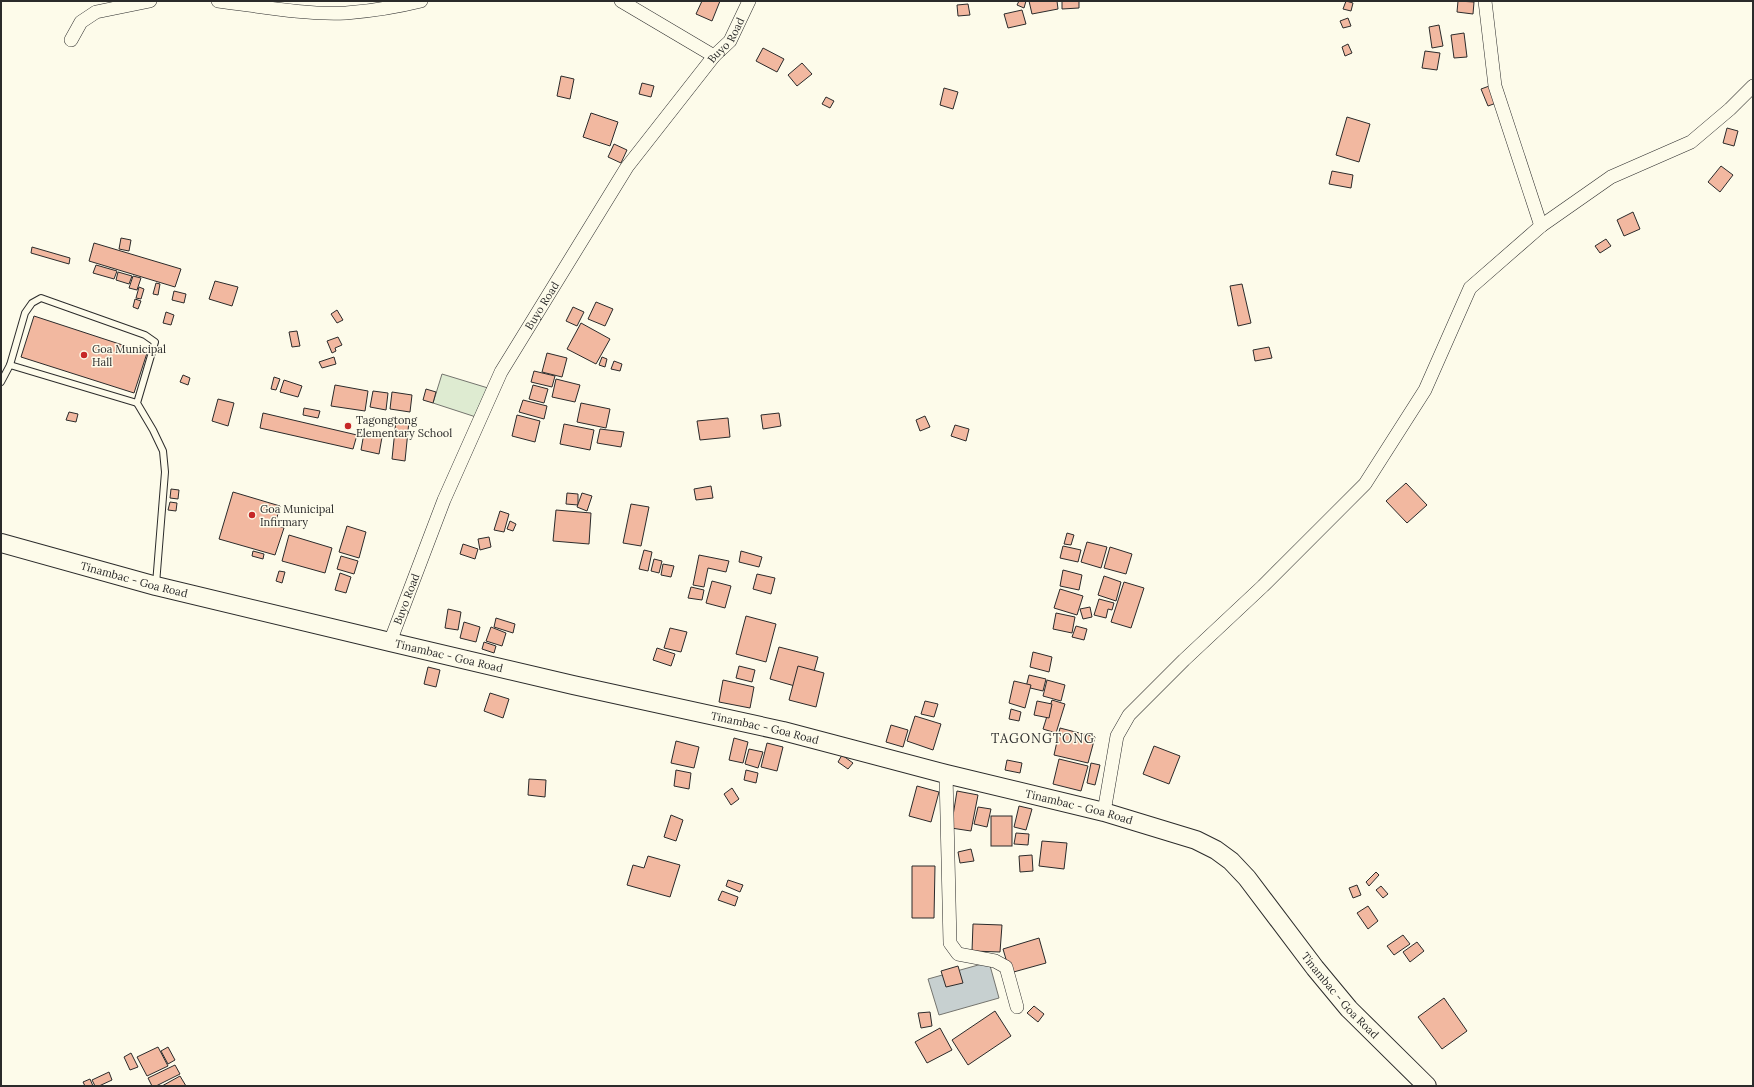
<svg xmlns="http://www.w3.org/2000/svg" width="1754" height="1087" viewBox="0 0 1754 1087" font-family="Lora,serif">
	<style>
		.green { fill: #deebd1; stroke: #74746e }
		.water { fill: #c7d0d0; stroke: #74746e }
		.building { fill: #f2b8a0; stroke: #2b2b2b }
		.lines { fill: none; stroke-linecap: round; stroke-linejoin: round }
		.service-casing { stroke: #2b2b2b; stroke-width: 8 }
		.minor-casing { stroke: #2b2b2b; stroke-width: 14 }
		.secondary-casing { stroke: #2b2b2b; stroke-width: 20 }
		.service { stroke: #fdfbea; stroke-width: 6 }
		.minor { stroke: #fdfbea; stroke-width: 13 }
		.secondary { stroke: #fdfbea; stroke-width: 18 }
		.poi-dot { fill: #c62828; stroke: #fdfbea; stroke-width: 1.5 }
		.labels { text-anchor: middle; stroke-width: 3; stroke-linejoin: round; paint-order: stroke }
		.street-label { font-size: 11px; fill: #2b2b2b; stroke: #fdfbea }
		.poi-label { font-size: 11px; fill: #2b2b2b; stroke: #fdfbea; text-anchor: start }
		.quarter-label { font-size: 13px; letter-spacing: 1px; fill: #2b2b2b; stroke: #fdfbea }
	</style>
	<rect width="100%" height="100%" fill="#fdfbea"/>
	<polygon class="green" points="442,374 488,388 479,418 433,403"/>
	<polygon class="water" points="989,962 999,998 939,1015 928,979"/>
	<g class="building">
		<polygon points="702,1 720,1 712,21 696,14"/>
		<polygon points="1019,1 1026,1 1024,8 1017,5"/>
		<polygon points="1029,1 1057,1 1058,9 1032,14"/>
		<polygon points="1062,1 1079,1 1079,8 1062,9"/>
		<polygon points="1346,1 1353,3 1351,11 1343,9"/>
		<polygon points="1458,1 1474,2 1473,14 1457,12"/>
		<polygon points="968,4 970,15 958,16 957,5"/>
		<polygon points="1022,10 1026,24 1008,28 1004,14"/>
		<polygon points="1348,18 1351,26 1343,28 1340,21"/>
		<polygon points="1439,25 1443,46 1432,48 1429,27"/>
		<polygon points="1464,33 1467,57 1454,58 1451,35"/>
		<polygon points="1348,44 1352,53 1345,56 1342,47"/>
		<polygon points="763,48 784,59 777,72 756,61"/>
		<polygon points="1425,51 1440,53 1437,70 1422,68"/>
		<polygon points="802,63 812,74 797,86 788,75"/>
		<polygon points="561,76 574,79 570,99 557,96"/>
		<polygon points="642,83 654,86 651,97 639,94"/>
		<polygon points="1492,85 1499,102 1488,106 1481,89"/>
		<polygon points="944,88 958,92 953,109 940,105"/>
		<polygon points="826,97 834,101 830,108 822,104"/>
		<polygon points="591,113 618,122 610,146 583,137"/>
		<polygon points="1347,117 1370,124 1359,162 1336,155"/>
		<polygon points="1727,128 1738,131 1734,146 1723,143"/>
		<polygon points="614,144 627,150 621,163 608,157"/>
		<polygon points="1721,166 1733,175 1720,192 1708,182"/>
		<polygon points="1332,171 1353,175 1351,188 1329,184"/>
		<polygon points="1633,212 1640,229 1624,236 1617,220"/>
		<polygon points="121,238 131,240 129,251 119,249"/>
		<polygon points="1606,239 1611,246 1600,253 1595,246"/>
		<polygon points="94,243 181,269 175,287 89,261"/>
		<polygon points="32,247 70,258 69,264 31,253"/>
		<polygon points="96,265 117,271 114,279 93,273"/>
		<polygon points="118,272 132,276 129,284 116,280"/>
		<polygon points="133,276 141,278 137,290 129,288"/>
		<polygon points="215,281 238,287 232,306 209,299"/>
		<polygon points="156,283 160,284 158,295 153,294"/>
		<polygon points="1242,284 1251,323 1238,326 1230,286"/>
		<polygon points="139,287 144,289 141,299 136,298"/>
		<polygon points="174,291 186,294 184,303 172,300"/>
		<polygon points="135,299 141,301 138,309 133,307"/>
		<polygon points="596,302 613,309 605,326 588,319"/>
		<polygon points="573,307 584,312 577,326 566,321"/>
		<polygon points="337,310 343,320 337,323 331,314"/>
		<polygon points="166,312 174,315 171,325 163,323"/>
		<polygon points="34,316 147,353 134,393 21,357"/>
		<polygon points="581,323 610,339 596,364 567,349"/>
		<polygon points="297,331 300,346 292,347 289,332"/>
		<polygon points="338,337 342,345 335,348 336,351 332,353 327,341"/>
		<polygon points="1269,347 1272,358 1255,361 1253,350"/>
		<polygon points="547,353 567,358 562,377 542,372"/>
		<polygon points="334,357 336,364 322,368 319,362"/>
		<polygon points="602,357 607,359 605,367 599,365"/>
		<polygon points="614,361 622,364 620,371 611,369"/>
		<polygon points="534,371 555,376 552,387 531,382"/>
		<polygon points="183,375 190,378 188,385 180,382"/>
		<polygon points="274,377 280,379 276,390 271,389"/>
		<polygon points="556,379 580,385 575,402 552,397"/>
		<polygon points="284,380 302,386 298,397 280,392"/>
		<polygon points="335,385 368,391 365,411 331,406"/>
		<polygon points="533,385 548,389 544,403 529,399"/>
		<polygon points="426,389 436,392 433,403 423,400"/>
		<polygon points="373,391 388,393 386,410 370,407"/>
		<polygon points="392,392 412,395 410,412 390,409"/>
		<polygon points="218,399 234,403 228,426 212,421"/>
		<polygon points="523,400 547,406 544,419 519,412"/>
		<polygon points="581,403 610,409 606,428 577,422"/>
		<polygon points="304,408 320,411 318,418 303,415"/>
		<polygon points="69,412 78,414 76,422 66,420"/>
		<polygon points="263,413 357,435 353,449 260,428"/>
		<polygon points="779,413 781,426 763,429 761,415"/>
		<polygon points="517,415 540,421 535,442 512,436"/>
		<polygon points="925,416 930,427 920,431 916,420"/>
		<polygon points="728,418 730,437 700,440 697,421"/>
		<polygon points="396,420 409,421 405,461 392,459"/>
		<polygon points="564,424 594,430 590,450 560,444"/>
		<polygon points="955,425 969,429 966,441 951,436"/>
		<polygon points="600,429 624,432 621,447 597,443"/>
		<polygon points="364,433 382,437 379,454 361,450"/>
		<polygon points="1406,483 1427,505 1407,523 1386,501"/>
		<polygon points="711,486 713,498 696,500 694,489"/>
		<polygon points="171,489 179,490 178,499 170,498"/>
		<polygon points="233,492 280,506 275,525 284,528 275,555 219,539"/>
		<polygon points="567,493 578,494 578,505 566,504"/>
		<polygon points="582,493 592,496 587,511 577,507"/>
		<polygon points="170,502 177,503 176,511 168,510"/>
		<polygon points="631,504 649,507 641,546 623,543"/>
		<polygon points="556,510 591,513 589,544 553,541"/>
		<polygon points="500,511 509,514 504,532 494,530"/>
		<polygon points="510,521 516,524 513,531 507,529"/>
		<polygon points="347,526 366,532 359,558 339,552"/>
		<polygon points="1067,533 1074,535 1071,545 1064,544"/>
		<polygon points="289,535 332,548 325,573 282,561"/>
		<polygon points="489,537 491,547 480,550 478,539"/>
		<polygon points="1087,542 1107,547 1101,568 1081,562"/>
		<polygon points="463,544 478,549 475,559 460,554"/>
		<polygon points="1063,546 1081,550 1078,562 1060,558"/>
		<polygon points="1110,547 1132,554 1126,574 1104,568"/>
		<polygon points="644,550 652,552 648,571 639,569"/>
		<polygon points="253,551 264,554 263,559 252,556"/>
		<polygon points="741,551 762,557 759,567 739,562"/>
		<polygon points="699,555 729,561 726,572 708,568 704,587 693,585"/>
		<polygon points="341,556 358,561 354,574 337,569"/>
		<polygon points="654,559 662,561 659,573 651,571"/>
		<polygon points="663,564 674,566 671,577 661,575"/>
		<polygon points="1063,570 1082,575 1079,590 1060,586"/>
		<polygon points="279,571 285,572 282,583 276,581"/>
		<polygon points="340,573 351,577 346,593 335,590"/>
		<polygon points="757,574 775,578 771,594 753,589"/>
		<polygon points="1104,576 1121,582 1116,601 1098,595"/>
		<polygon points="712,581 731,586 725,608 706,603"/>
		<polygon points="1124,582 1144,588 1131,628 1111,622"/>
		<polygon points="691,587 704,590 702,600 688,598"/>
		<polygon points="1060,589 1083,596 1077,615 1054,608"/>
		<polygon points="1099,599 1114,603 1112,610 1108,609 1106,618 1094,615"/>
		<polygon points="1090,607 1092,617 1083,619 1080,609"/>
		<polygon points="448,609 461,612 458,630 445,628"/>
		<polygon points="1056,613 1075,617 1072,633 1053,629"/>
		<polygon points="746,616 776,624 766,662 736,654"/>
		<polygon points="496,618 515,624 513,633 494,627"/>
		<polygon points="464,622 480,627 476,642 460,638"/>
		<polygon points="1076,626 1087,629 1084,640 1072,637"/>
		<polygon points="491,627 506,633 502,646 486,641"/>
		<polygon points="670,628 687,632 681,652 664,648"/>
		<polygon points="484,642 496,646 494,653 482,649"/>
		<polygon points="779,647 818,657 809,690 770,679"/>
		<polygon points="657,648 675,654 671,666 653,660"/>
		<polygon points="1033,652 1052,657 1049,672 1030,667"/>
		<polygon points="739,666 755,670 752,682 736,678"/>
		<polygon points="798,666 824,673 816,707 789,700"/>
		<polygon points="428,667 440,670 436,687 424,684"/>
		<polygon points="1029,675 1046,679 1043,691 1026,687"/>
		<polygon points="723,680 754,687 750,708 719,702"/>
		<polygon points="1047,680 1065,685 1061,701 1043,696"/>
		<polygon points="1014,681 1031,685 1025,708 1009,703"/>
		<polygon points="490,693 509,699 503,718 484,711"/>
		<polygon points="1052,700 1065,704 1056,733 1043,729"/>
		<polygon points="925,701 938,704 934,717 921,714"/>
		<polygon points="1037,701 1052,704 1049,718 1034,715"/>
		<polygon points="1011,709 1021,712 1019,721 1009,719"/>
		<polygon points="915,716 941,724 933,750 907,741"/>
		<polygon points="891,725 908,730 903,747 886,742"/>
		<polygon points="1060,728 1095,737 1088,763 1054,755"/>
		<polygon points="734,738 748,742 743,763 729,760"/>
		<polygon points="676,741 699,747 694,768 671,763"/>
		<polygon points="767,743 783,747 777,771 761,767"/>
		<polygon points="1154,746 1180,756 1169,784 1143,774"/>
		<polygon points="749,749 763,752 758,768 745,764"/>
		<polygon points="842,755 853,763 848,769 838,762"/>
		<polygon points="1059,759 1088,766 1081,791 1053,784"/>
		<polygon points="1007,760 1022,763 1020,773 1005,770"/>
		<polygon points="1091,763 1100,765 1095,785 1087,783"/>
		<polygon points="676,770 691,773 689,789 674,786"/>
		<polygon points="746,770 758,773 756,783 744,780"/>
		<polygon points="529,779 546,780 545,797 528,795"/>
		<polygon points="917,786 939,792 931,822 909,816"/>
		<polygon points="732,788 739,799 731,805 724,794"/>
		<polygon points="957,791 978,795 971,831 951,828"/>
		<polygon points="1019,806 1032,809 1026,830 1014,827"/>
		<polygon points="978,807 991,809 987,827 974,824"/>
		<polygon points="671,815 683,820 676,841 664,837"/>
		<rect x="991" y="816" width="21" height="30"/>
		<polygon points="1016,833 1029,834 1028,845 1014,844"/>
		<polygon points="1042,841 1067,843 1064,869 1039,866"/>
		<polygon points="971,849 974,861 960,863 958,852"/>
		<polygon points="1032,855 1033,871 1020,872 1019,856"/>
		<polygon points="648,856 680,865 670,897 627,885 633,865 644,868"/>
		<polygon points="912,866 935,866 934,918 912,918"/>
		<polygon points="1376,872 1379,875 1369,886 1366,882"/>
		<polygon points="728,880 743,885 740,892 726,886"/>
		<polygon points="1357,885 1361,895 1353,898 1349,888"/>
		<polygon points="1381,886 1388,894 1383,898 1376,890"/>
		<polygon points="722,891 738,897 735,906 718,900"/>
		<polygon points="1368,906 1378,921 1368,929 1357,913"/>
		<polygon points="973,924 1002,925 1000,952 972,951"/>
		<polygon points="1403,935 1410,944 1394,955 1387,946"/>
		<polygon points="1039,938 1046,963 1010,973 1003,949"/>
		<polygon points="1417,942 1424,951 1410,962 1403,952"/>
		<polygon points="958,966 963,983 946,987 941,971"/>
		<polygon points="1444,998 1467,1031 1442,1049 1418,1017"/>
		<polygon points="1034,1006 1044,1014 1038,1022 1027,1013"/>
		<polygon points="995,1011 1011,1036 968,1065 952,1040"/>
		<polygon points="930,1012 932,1026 921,1028 918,1013"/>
		<polygon points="940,1028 952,1050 927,1063 915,1042"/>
		<polygon points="158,1047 168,1066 147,1076 137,1057"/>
		<polygon points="168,1047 175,1060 168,1064 161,1051"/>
		<polygon points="131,1053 138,1067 130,1070 124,1057"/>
		<polygon points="175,1065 180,1074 156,1086 152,1086 148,1078"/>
		<polygon points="109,1072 112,1080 99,1086 95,1086 92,1080"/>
		<polygon points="180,1076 186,1086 162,1086"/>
		<polygon points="90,1079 93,1086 85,1086 83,1082"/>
	</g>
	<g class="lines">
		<defs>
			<g id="service">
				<polyline points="10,365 137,403"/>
				<polyline points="1,382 10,365 25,313 32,303 41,298 145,335 155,342 137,403 153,430 163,451 165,472 156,584"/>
			</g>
			<g id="minor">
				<path d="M218 1C259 6 304 15 346 13 371 11 397 7 421 1"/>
				<polyline points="621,1 714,56"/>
				<polyline points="1485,1 1495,86 1541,226"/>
				<polyline points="71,40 81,22 96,12 150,1"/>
				<path id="s1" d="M390 642 444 500 501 372 627 167 714 56 730 41 749 1"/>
				<polyline points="946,774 950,943 958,954 995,961 1006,967 1017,1007"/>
				<polyline points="1104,812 1117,736 1129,715 1184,660 1263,586 1365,484 1425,390 1470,288 1541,226 1611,177 1691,142 1730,109 1753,86"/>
			</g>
			<g id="secondary">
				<path id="s2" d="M1 543 156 586 390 642 573 685 783 731 946 774 1104 812 1196 840 1216 850 1231 861 1247 878 1315 968 1349 1009 1427 1086"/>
			</g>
		</defs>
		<use href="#service" class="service-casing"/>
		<use href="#minor" class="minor-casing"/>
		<use href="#secondary" class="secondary-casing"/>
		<use href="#service" class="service"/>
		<use href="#minor" class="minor"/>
		<use href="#secondary" class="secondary"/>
	</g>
	<g class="poi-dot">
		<circle cx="84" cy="355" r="4"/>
		<circle cx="348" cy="426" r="4"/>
		<circle cx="252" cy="515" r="4"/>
	</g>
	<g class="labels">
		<g class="street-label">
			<text dy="4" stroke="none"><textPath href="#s1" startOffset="694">Buyo Road</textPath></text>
			<text dy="4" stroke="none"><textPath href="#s1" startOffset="370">Buyo Road</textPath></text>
			<text dy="4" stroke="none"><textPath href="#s2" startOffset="138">Tinambac - Goa Road</textPath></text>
			<text dy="4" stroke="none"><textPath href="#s1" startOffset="46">Buyo Road</textPath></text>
			<text dy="4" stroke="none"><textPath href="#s2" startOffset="462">Tinambac - Goa Road</textPath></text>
			<text dy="4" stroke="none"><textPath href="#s2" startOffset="786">Tinambac - Goa Road</textPath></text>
			<text dy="4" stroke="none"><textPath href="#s2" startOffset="1110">Tinambac - Goa Road</textPath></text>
			<text dy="4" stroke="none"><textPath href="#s2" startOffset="1446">Tinambac - Goa Road</textPath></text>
		</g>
		<g class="poi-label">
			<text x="92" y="353">Goa Municipal<tspan x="92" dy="13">Hall</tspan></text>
			<text x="356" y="424">Tagongtong<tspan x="356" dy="13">Elementary School</tspan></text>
			<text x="260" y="513">Goa Municipal<tspan x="260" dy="13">Infirmary</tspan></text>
		</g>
		<g class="quarter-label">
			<text x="1043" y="743">TAGONGTONG</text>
		</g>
	</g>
	<rect width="1754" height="1087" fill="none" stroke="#2b2b2b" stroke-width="4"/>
</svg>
